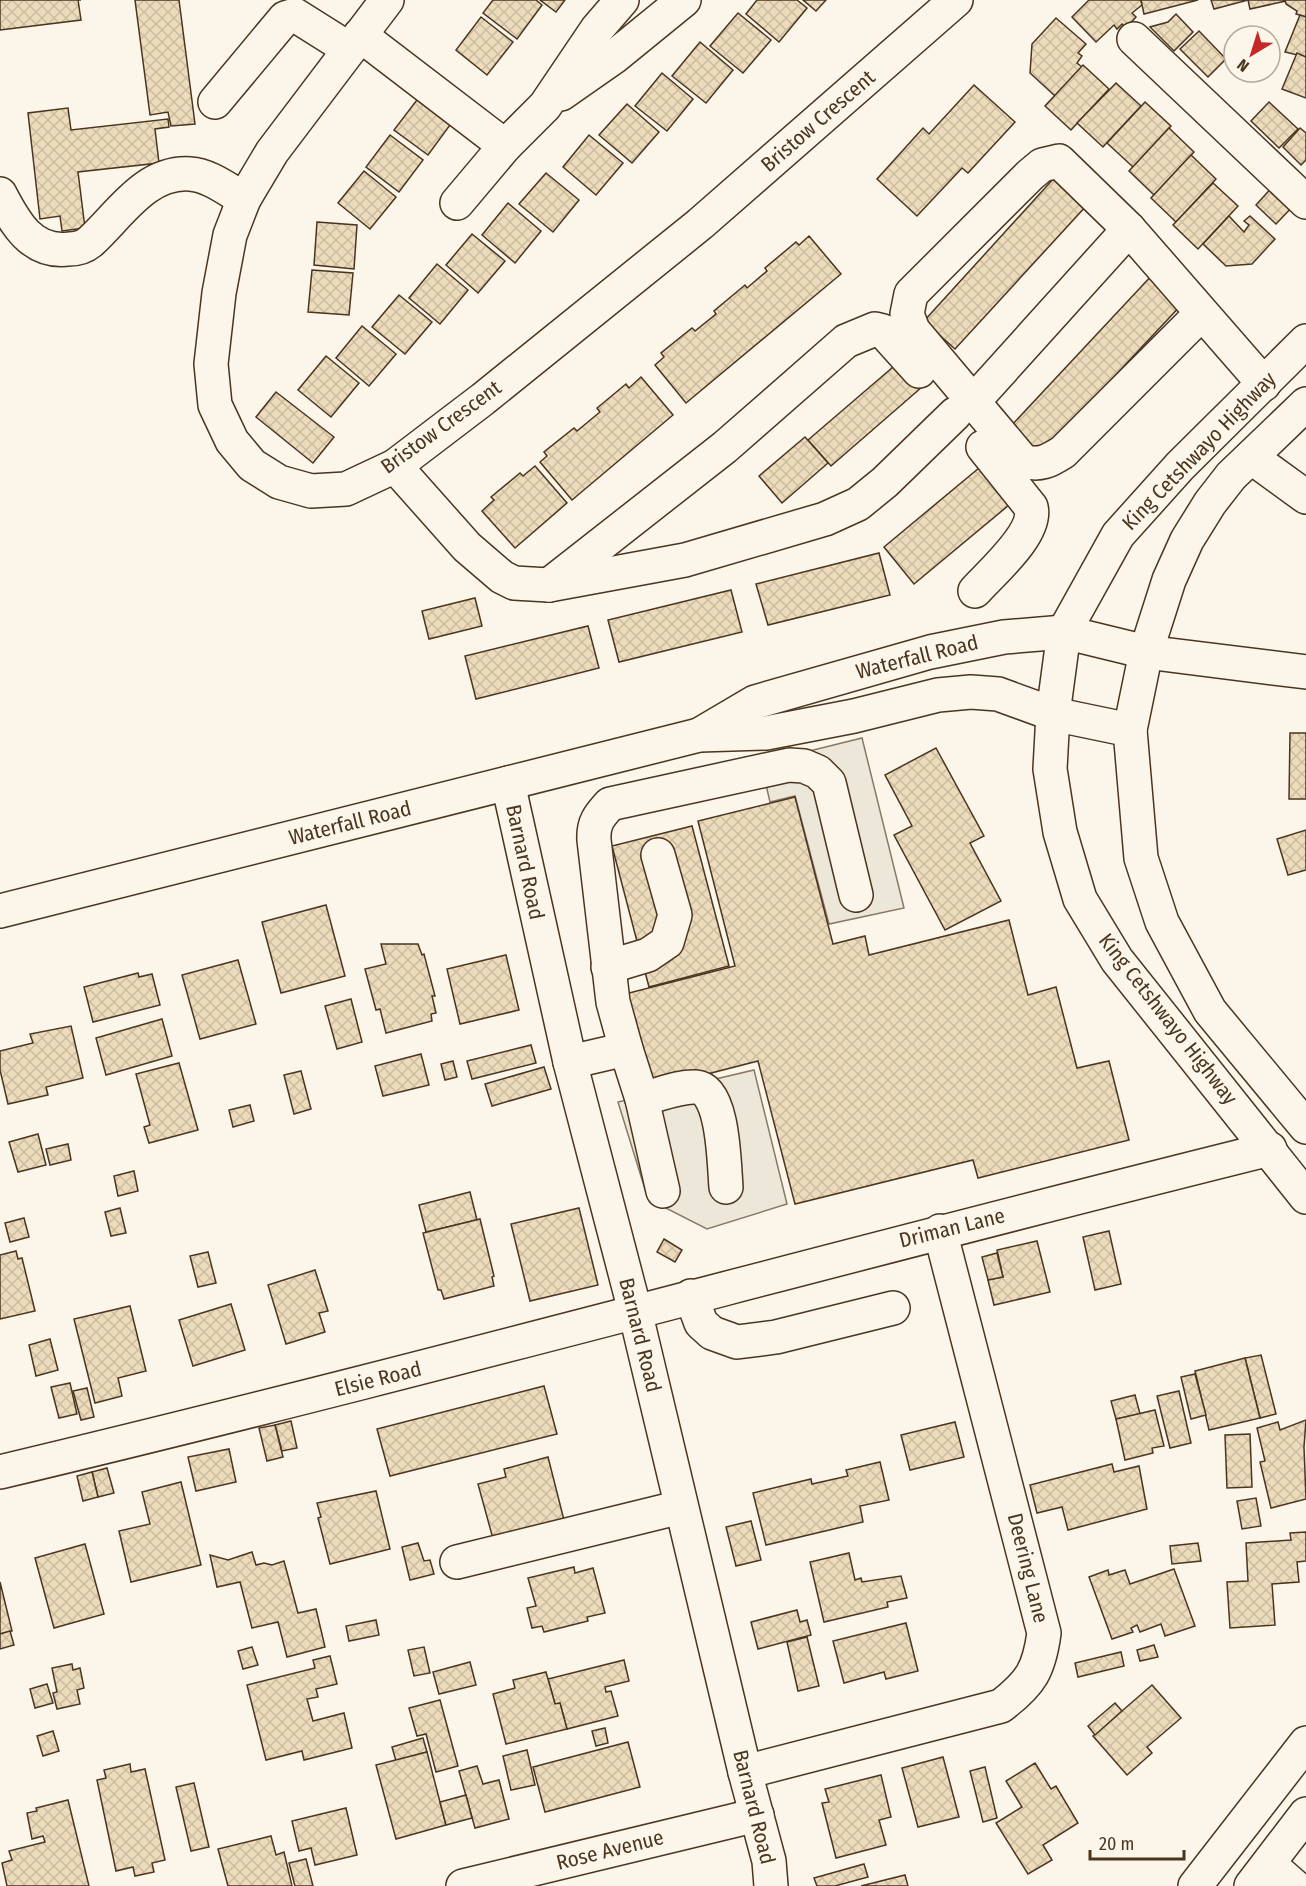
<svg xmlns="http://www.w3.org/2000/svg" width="1306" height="1886" viewBox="0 0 1306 1886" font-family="'Fira Sans Condensed',sans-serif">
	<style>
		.parking { fill: #ede7d9; stroke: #887966; stroke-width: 1.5 }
		.building { fill: url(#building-cross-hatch); stroke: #4a3520; stroke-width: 1.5 }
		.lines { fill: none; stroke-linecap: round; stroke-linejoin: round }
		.minor-casing { stroke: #4a3520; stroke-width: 36 }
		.major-casing { stroke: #4a3520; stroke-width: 36 }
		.minor { stroke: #fbf6e9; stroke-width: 33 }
		.major { stroke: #fbf6e9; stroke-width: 33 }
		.labels { text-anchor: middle; stroke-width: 4.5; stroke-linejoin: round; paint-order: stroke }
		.street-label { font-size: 21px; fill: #4a3520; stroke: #fbf6e9 }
	</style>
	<defs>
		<pattern id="building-cross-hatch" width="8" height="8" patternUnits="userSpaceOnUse" patternTransform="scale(1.5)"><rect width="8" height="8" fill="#ecdcbc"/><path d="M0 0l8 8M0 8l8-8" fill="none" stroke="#ccbda1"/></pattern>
	</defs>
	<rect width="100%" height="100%" fill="#fbf6e9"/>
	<g class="parking">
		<polygon points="862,738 904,908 829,924 795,796 770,802 761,763"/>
		<polygon points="754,1070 787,1204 707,1229 648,1199 618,1102"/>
	</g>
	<g class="building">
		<polygon points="0,0 81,0 78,0 81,20 0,30"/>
		<polygon points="135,0 179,0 195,124 171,126 168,112 150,115"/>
		<polygon points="493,0 536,0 542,5 517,39 483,13"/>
		<polygon points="540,0 565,0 556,12"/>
		<polygon points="757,0 797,0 807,8 779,42 746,14"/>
		<polygon points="803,0 826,0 816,11"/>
		<polygon points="1089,0 1141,0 1142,5 1132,13 1136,17 1126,28 1122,24 1117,29 1114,25 1096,42 1072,17"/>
		<polygon points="1141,0 1198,0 1144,14"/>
		<polygon points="1211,0 1248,0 1214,9"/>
		<polygon points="1248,0 1285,0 1286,1 1250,9"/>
		<polygon points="1285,0 1306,0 1306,17 1296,14 1297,11 1286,4"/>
		<polygon points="738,13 771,40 743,73 710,46"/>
		<polygon points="1176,14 1193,32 1174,51 1150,27 1168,22"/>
		<polygon points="1300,15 1306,17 1306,57 1285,52"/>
		<polygon points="481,17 513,42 487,75 456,50"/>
		<polygon points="1056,18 1086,44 1078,53 1082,56 1077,63 1082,67 1055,96 1030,73 1032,44"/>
		<polygon points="1199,31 1226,59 1208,77 1180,49"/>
		<polygon points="700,42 733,70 706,103 672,76"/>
		<polygon points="1297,53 1306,57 1306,98 1282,89"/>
		<polygon points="1083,65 1109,89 1071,130 1045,106"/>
		<polygon points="662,73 693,99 667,131 635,106"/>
		<polygon points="1116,83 1141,106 1103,147 1077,123"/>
		<polygon points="974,85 1015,122 968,173 962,168 917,216 877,179 923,128 929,134"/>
		<polygon points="420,96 453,121 428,155 394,130"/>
		<polygon points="1145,102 1171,126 1133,167 1107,143"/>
		<polygon points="1269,102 1298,129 1279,148 1251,121"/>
		<polygon points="627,104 659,132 632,163 599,135"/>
		<polygon points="68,108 71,130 168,119 169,127 155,129 159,163 78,172 85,228 62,231 60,216 40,219 28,113"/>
		<polygon points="1169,128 1194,152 1154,195 1129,171"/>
		<polygon points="1300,128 1306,133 1306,160 1301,165 1283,147"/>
		<polygon points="390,135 423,160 399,192 366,167"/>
		<polygon points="589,135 623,163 596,195 563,167"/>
		<polygon points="1191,155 1216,179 1176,222 1151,198"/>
		<polygon points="364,171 396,197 370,229 338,203"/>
		<polygon points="546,173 579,200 553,232 519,204"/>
		<polygon points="1055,177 1087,205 955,349 924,321"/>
		<polygon points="1213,183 1238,206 1198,249 1173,225"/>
		<polygon points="1275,184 1295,204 1276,224 1256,205"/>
		<polygon points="508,203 541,231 515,263 482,235"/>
		<polygon points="1229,216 1244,232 1249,225 1244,221 1250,216 1275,239 1252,264 1226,266 1203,244"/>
		<polygon points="317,222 357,225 354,269 314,265"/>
		<polygon points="472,234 505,261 478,293 446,265"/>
		<polygon points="809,236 841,274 686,403 655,365 664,357 661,353 692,328 695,331 716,314 714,311 745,285 747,288 767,271 765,268 796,242 799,245"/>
		<polygon points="437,264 468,290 440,324 409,298"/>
		<polygon points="312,270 353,273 349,315 308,312"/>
		<polygon points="1154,273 1184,302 1041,455 1011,426"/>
		<polygon points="399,295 432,322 405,354 372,327"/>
		<polygon points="362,326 396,354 369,386 336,358"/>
		<polygon points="326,356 359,383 331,417 298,390"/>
		<polygon points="900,361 922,387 831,466 808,440"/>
		<polygon points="641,377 673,415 572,500 540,462 547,456 544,452 574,428 577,431 600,412 597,408 626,384 629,388"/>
		<polygon points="276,392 334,437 313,463 256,417"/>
		<polygon points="805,437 828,463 782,503 759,476"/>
		<polygon points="985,463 1015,500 914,584 884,547"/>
		<polygon points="535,466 567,503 515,548 482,511 494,500 491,497 520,473 523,476"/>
		<polygon points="879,553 890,595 768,625 756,584"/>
		<polygon points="731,590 742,632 619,662 608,620"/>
		<polygon points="475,598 482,626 429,639 422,611"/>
		<polygon points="588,626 599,668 476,699 465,656"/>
		<polygon points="1290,733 1306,733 1306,799 1289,799"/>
		<polygon points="936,748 984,836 970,843 1001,901 945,930 894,835 912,826 885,775"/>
		<polygon points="795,797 833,944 865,936 869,955 1009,920 1028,995 1056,987 1077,1068 1109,1061 1129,1140 978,1178 973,1160 795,1204 758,1061 649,1089 625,994 735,966 698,821"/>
		<polygon points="692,826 729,966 649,987 612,846"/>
		<polygon points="1306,830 1306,870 1288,875 1277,839"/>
		<polygon points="326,905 345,976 281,993 262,922"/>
		<polygon points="381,944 418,944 422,955 424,954 435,996 432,996 436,1013 431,1014 432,1021 386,1033 380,1009 376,1010 365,969 386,964"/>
		<polygon points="506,955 519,1010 460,1024 447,969"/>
		<polygon points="238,960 256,1024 200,1039 182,975"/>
		<polygon points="138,973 139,977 152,974 160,1005 93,1022 84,987"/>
		<polygon points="351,999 362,1042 337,1049 325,1006"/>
		<polygon points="162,1019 172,1056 106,1075 96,1038"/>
		<polygon points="71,1026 83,1078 46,1087 48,1095 8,1104 0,1070 0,1051 33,1043 30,1034"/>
		<polygon points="531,1045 536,1063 472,1079 467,1061"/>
		<polygon points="421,1054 429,1085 383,1096 375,1066"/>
		<polygon points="453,1061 457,1077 445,1080 441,1064"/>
		<polygon points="179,1063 198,1130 149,1143 144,1127 150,1125 136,1074"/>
		<polygon points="544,1067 551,1089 492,1106 485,1084"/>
		<polygon points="301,1071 311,1109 294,1114 284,1075"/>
		<polygon points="250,1105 254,1121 233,1127 229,1110"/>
		<polygon points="38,1134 46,1165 18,1172 9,1142"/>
		<polygon points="68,1144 71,1160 50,1165 46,1149"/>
		<polygon points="134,1171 138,1191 118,1196 114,1176"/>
		<polygon points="470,1192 477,1220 426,1232 419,1205"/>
		<polygon points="120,1208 126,1233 111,1236 105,1212"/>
		<polygon points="579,1208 598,1285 530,1301 511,1224"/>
		<polygon points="24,1218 29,1237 10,1242 5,1223"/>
		<polygon points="480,1219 494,1276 492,1277 494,1286 444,1299 441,1290 438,1290 423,1233"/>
		<polygon points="1109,1231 1121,1284 1095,1290 1083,1237"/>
		<polygon points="664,1239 682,1250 675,1262 657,1252"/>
		<polygon points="1037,1241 1050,1292 994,1305 988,1280 1003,1277 997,1250"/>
		<polygon points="16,1251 18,1259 22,1258 35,1311 0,1319 0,1255"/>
		<polygon points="208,1252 216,1283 198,1287 190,1256"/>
		<polygon points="997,1253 1003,1277 988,1280 982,1257"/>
		<polygon points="315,1270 328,1311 319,1313 325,1332 286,1344 268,1285"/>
		<polygon points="231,1304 245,1350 193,1366 179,1320"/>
		<polygon points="130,1306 146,1371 118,1378 122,1396 95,1403 74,1319"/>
		<polygon points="50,1339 58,1370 36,1376 29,1345"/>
		<polygon points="1261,1355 1276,1414 1260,1418 1245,1358"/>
		<polygon points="1245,1358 1260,1418 1209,1430 1195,1371"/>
		<polygon points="1195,1374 1206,1415 1191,1419 1181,1377"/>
		<polygon points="70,1383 77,1414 59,1418 51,1387"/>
		<polygon points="544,1386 557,1434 390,1476 377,1429"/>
		<polygon points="87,1388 94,1417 81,1420 73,1391"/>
		<polygon points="1179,1391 1191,1443 1170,1448 1157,1396"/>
		<polygon points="1135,1395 1140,1414 1116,1419 1111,1401"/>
		<polygon points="1155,1410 1164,1446 1152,1448 1153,1453 1125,1460 1116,1419"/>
		<polygon points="1306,1420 1304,1447 1306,1499 1271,1508 1260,1462 1265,1461 1257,1428 1278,1422 1280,1430"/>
		<polygon points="291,1421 297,1448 282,1451 275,1425"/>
		<polygon points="955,1422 964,1457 910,1470 901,1435"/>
		<polygon points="275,1425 283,1457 267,1461 259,1428"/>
		<polygon points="1250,1434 1252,1487 1227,1488 1225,1435"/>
		<polygon points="229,1449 236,1482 196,1491 188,1457"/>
		<polygon points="548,1457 566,1528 495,1546 478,1484 506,1477 504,1469"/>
		<polygon points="880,1462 889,1500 860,1506 863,1522 766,1545 753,1493 811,1479 812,1484 848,1476 846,1470"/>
		<polygon points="1112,1464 1114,1472 1139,1466 1147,1509 1068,1530 1062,1507 1037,1513 1030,1485"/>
		<polygon points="107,1468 114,1493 98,1497 92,1472"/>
		<polygon points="92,1472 98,1497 83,1501 77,1476"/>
		<polygon points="181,1482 201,1565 131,1582 119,1531 150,1524 142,1492"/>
		<polygon points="376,1491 390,1549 330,1564 318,1518 321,1517 317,1503"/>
		<polygon points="1256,1498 1261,1526 1242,1529 1237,1501"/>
		<polygon points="751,1521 761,1560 736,1566 726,1527"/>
		<polygon points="1306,1532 1306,1561 1297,1562 1299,1582 1272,1584 1275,1625 1230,1628 1227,1582 1248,1581 1246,1543 1291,1540 1290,1533"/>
		<polygon points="418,1543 424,1561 430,1560 434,1574 410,1580 402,1547"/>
		<polygon points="1198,1543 1201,1561 1172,1564 1170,1546"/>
		<polygon points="85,1544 104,1614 54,1628 35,1558"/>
		<polygon points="252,1552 256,1565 264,1563 272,1565 284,1561 298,1613 316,1609 325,1647 287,1657 278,1622 252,1628 240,1582 217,1587 210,1555 228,1560"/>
		<polygon points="849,1553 855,1580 861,1578 862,1582 901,1576 907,1598 887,1602 888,1607 824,1622 810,1562"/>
		<polygon points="574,1567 575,1573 593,1568 605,1613 587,1617 588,1621 544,1632 542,1626 532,1628 527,1608 536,1606 528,1578"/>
		<polygon points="1174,1569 1195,1626 1165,1636 1161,1624 1140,1632 1137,1625 1131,1628 1133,1632 1112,1639 1089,1577 1108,1570 1109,1575 1125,1570 1130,1584"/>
		<polygon points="0,1582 12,1631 0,1634"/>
		<polygon points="797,1610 800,1622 807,1620 811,1635 758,1649 751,1622"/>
		<polygon points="376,1620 379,1635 349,1641 346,1626"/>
		<polygon points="906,1623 918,1671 886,1679 884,1672 844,1683 833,1641"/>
		<polygon points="10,1631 14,1645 0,1649 0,1634"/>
		<polygon points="807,1637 819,1686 798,1691 787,1642"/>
		<polygon points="1154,1645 1158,1657 1140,1661 1137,1650"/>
		<polygon points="252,1647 258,1665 243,1669 238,1651"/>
		<polygon points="424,1647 430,1673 414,1676 408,1650"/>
		<polygon points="1121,1652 1124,1666 1078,1677 1075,1663"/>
		<polygon points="330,1656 337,1684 316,1689 318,1697 307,1699 313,1721 344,1713 352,1748 304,1760 302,1751 266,1760 247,1685 315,1668 313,1660"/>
		<polygon points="624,1660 629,1681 605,1687 606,1692 611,1691 618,1716 567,1729 560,1703 555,1704 548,1679"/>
		<polygon points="470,1662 476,1685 439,1694 433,1672"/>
		<polygon points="72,1664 73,1670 80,1668 84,1688 77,1690 80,1704 57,1709 53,1693 57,1692 52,1668"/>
		<polygon points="546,1672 555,1704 560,1703 567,1729 506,1744 493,1694 515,1688 513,1680"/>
		<polygon points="47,1684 53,1703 35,1708 30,1689"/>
		<polygon points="1152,1685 1181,1718 1147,1747 1152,1753 1127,1775 1093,1736"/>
		<polygon points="440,1700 458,1766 436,1772 426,1734 417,1736 409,1708"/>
		<polygon points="1115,1703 1122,1711 1095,1735 1088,1726"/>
		<polygon points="605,1728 608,1743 596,1746 592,1731"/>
		<polygon points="53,1731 59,1751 43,1756 37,1736"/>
		<polygon points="423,1738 427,1752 396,1761 392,1747"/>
		<polygon points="628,1742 640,1787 545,1812 533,1767"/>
		<polygon points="527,1750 535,1785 511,1790 503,1756"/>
		<polygon points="427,1752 446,1825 396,1839 376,1765"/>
		<polygon points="943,1757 959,1817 918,1827 902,1768"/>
		<polygon points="1035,1763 1051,1789 1056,1786 1078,1823 1043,1845 1052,1860 1028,1874 996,1823 1022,1807 1006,1781"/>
		<polygon points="130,1764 131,1772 145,1769 165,1860 152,1863 154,1872 135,1876 133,1867 116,1871 97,1780 106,1778 104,1770"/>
		<polygon points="477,1766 483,1784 499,1780 509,1819 475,1828 459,1771"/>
		<polygon points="985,1767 997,1818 983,1822 970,1771"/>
		<polygon points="881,1775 891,1817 879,1820 886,1845 836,1858 822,1803 829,1802 825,1789"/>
		<polygon points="194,1783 209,1847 191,1851 176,1787"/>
		<polygon points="466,1795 472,1818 446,1825 440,1802"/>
		<polygon points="68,1800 89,1886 7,1886 2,1863 12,1860 9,1851 45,1842 43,1836 32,1839 27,1813 37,1811 36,1808"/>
		<polygon points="346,1808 357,1855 315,1865 311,1848 299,1851 292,1821"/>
		<polygon points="271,1836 276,1855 284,1852 292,1886 228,1886 218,1849"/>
		<polygon points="306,1859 313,1886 295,1886 289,1863"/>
		<polygon points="864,1864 868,1877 835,1886 817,1886 814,1878"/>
		<polygon points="905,1875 908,1886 861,1886"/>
	</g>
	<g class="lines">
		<defs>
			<g id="minor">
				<polyline points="387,0 272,152 244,199 230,235 219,293 211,364 215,405 232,441 252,465 279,482 311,491 346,489 395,466 483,399 700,224 956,0"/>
				<polyline points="360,35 505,146 545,106 597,29 622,0"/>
				<polyline points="1134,39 1306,202"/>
				<polyline points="561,94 614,57 684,0"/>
				<polyline points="215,102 285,18 295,15 349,49"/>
				<path d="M0 194C15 223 32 254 69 249 77 249 84 247 90 242 119 216 145 171 190 174 209 175 228 190 244 199"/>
				<polyline points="457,203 505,146"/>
				<path d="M1202 313 1063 452C1049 461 1040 466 1023 461L913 330 907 314 911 294 1030 175 1042 165 1059 161 1129 229 1264 384"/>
				<polyline points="972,403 1129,229"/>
				<polyline points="1251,457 1306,497"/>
				<polyline points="395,466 467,547 502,577 514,583 549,585 685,560 825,519 858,504 885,482 955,414"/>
				<polyline points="549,585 725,447 846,341 875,329 883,331 919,371"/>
				<path d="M975 591C992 572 1038 533 1031 507L983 447"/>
				<polyline points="699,735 755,702 930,652 1004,637 1064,632 1146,652 1306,672"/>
				<polyline points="508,783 570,1062 635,1311 745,1772 769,1861 771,1886"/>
				<polyline points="0,911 699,735 766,733 854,716 938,695 971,692 998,694 1053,714 1130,730"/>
				<polyline points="608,967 648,955 667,942 675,915 658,855"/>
				<polyline points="626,1049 642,1099 663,1191"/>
				<path d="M570 1062 626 1049 613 1002 594 840C593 823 599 816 610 804L789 765 804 766 818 772 829 783 856 895"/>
				<path d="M642 1099C659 1095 679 1086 696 1087 724 1089 724 1165 726 1187"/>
				<polyline points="691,1296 701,1323 712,1333 737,1342 776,1337 893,1308"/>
				<path d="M0 1472C425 1371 846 1254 1270 1149"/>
				<polyline points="457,1562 681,1507"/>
				<path d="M745 1772 1001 1706C1031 1683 1039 1670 1044 1633L940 1231"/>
				<polyline points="1269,1864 1294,1886"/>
				<polyline points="463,1886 757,1815"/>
			</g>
			<g id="major">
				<polyline points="1306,341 1180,466 1118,535 1064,632 1053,714 1050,769 1060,832 1080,899 1117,960 1306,1197"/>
				<polyline points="1306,404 1231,476 1210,503 1187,540 1169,580 1146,652 1130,730 1141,858 1162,922 1210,1011 1306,1127"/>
				<polyline points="1195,1886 1306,1743"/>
				<polyline points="1251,1886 1306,1814"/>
			</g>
		</defs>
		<use href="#minor" class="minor-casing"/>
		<use href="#major" class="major-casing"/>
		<use href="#minor" class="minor"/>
		<use href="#major" class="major"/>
	</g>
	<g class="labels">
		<g class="street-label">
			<text transform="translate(818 121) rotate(-41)" y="7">Bristow Crescent</text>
			<text transform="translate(441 427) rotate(-36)" y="7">Bristow Crescent</text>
			<text transform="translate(1199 451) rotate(-46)" y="7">King Cetshwayo Highway</text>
			<text transform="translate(917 657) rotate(-14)" y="7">Waterfall Road</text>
			<text transform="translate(350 823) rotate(-14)" y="7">Waterfall Road</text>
			<text transform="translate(525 862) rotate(78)" y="7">Barnard Road</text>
			<text transform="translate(1168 1019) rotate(52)" y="7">King Cetshwayo Highway</text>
			<text transform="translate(952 1228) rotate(-14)" y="7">Driman Lane</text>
			<text transform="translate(640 1335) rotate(76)" y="7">Barnard Road</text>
			<text transform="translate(378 1379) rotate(-14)" y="7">Elsie Road</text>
			<text transform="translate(1028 1568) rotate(76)" y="7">Deering Lane</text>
			<text transform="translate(754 1807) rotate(76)" y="7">Barnard Road</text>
			<text transform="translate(610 1850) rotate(-14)" y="7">Rose Avenue</text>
		</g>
	</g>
	<g transform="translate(1252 54) rotate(218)"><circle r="28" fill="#fbf6e9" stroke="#b4a999" stroke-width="1.5"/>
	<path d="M0-4.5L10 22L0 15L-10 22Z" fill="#c62828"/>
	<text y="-9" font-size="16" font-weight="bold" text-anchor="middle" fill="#4a3520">N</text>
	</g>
	<path d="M1090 1850v9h94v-9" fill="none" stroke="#4a3520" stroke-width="3"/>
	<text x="1099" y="1850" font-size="18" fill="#4a3520" stroke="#fbf6e9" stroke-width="4.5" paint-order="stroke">20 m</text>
</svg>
